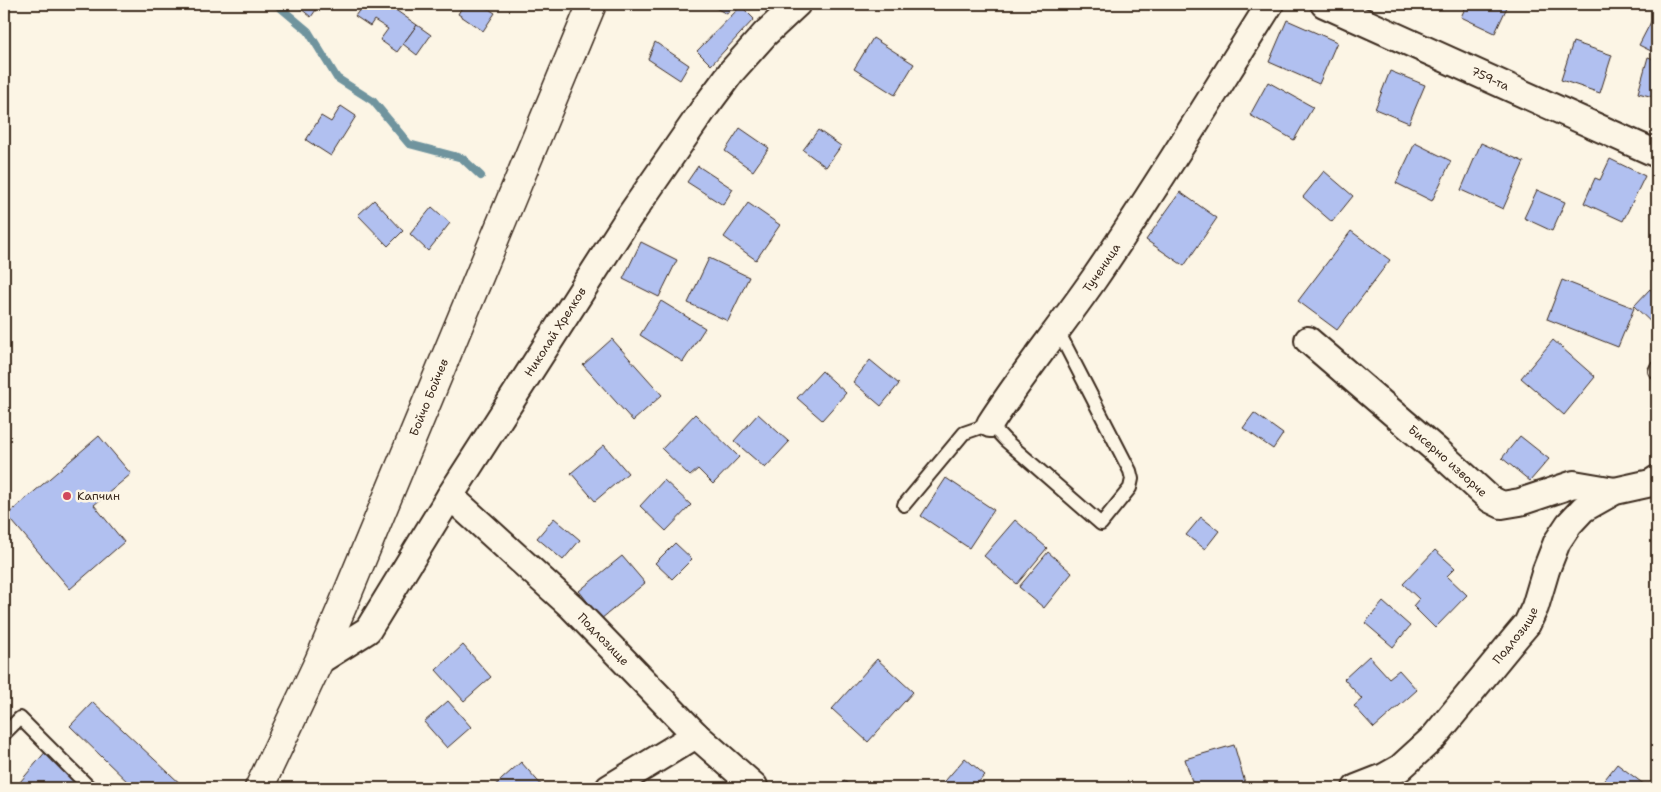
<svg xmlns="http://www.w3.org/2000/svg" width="1661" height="792" viewBox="0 0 1661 792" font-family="'Shantell Sans',sans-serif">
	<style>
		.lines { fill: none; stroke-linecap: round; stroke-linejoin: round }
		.stream { stroke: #6f949e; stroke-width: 8 }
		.building { fill: #b1c0f0; stroke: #3b2a1e }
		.lane-casing { stroke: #3b2a1e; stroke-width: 16 }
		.street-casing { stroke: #3b2a1e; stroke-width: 30 }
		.highway-casing { stroke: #3b2a1e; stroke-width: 31 }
		.lane { stroke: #fcf5e5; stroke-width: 12 }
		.street { stroke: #fcf5e5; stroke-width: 26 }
		.highway { stroke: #fcf5e5; stroke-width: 28 }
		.poi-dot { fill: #d1495b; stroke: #fcf5e5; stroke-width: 2 }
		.labels { text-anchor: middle; stroke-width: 5; stroke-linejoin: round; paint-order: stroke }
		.street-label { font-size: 12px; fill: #3b2a1e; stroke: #fcf5e5 }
		.poi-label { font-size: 12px; fill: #3b2a1e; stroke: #fcf5e5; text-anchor: start }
	</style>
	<rect width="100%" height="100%" fill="#fcf5e5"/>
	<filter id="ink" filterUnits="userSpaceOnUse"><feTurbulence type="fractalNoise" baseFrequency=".02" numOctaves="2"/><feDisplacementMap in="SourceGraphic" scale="10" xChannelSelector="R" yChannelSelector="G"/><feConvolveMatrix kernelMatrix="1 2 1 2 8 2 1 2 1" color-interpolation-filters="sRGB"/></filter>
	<g filter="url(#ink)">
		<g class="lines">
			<polyline class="stream" points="276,4 308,31 337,78 373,101 409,144 462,158 481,176"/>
		</g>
		<g class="building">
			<polygon points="295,4 320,4 311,17"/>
			<polygon points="364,4 387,4 417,25 397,52 380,40 388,29 374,20 370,26 355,16"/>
			<polygon points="464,4 481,4 495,13 483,31 458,14"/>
			<polygon points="708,4 733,4 727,14"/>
			<polygon points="1467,4 1506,4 1508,5 1495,33 1461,17"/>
			<polygon points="741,6 754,19 711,65 697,51"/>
			<polygon points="1653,18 1657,21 1657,40 1651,51 1639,45"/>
			<polygon points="1287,20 1337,42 1319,84 1269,62"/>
			<polygon points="417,25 431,35 417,55 403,44"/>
			<polygon points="873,38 914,64 895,95 854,69"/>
			<polygon points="655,42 689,65 680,80 648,59"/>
			<polygon points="1573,42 1612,55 1600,93 1561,80"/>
			<polygon points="1648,57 1657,60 1657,98 1638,93"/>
			<polygon points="1390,71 1425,85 1409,123 1375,109"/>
			<polygon points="1268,82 1313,107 1294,140 1250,115"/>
			<polygon points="341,106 356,116 331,156 306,140 321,116 331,122"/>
			<polygon points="740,128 769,148 753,171 725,151"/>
			<polygon points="818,130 841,146 826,167 803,150"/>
			<polygon points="1415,143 1451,161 1432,201 1396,183"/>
			<polygon points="1481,143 1524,162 1503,209 1461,190"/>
			<polygon points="1610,159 1645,176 1623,221 1584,203 1595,178 1600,180"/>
			<polygon points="698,166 733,189 723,205 687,182"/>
			<polygon points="1324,171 1353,196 1332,222 1303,197"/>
			<polygon points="1537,190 1565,202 1552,231 1524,218"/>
			<polygon points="1180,192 1217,218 1184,266 1146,240"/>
			<polygon points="374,200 403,231 388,246 358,215"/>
			<polygon points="748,203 780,225 756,260 724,237"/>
			<polygon points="432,207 450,223 428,251 410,234"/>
			<polygon points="1351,231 1390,260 1337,330 1298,301"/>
			<polygon points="641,242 677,260 659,297 623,279"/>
			<polygon points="709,258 749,277 728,321 688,303"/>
			<polygon points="1562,280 1634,308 1618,347 1547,319"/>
			<polygon points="1650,289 1657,297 1657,328 1634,306"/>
			<polygon points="661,301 705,328 683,362 640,335"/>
			<polygon points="612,339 662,395 633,421 583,365"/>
			<polygon points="1553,340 1595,377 1564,415 1521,378"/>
			<polygon points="870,360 899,384 881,406 853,382"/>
			<polygon points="822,371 846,393 822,420 797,398"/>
			<polygon points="1254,413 1283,434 1273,449 1243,428"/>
			<polygon points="695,414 739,457 713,484 698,469 690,476 662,449"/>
			<polygon points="758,414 789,442 765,468 734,441"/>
			<polygon points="99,436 131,474 94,505 124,542 70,589 7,515"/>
			<polygon points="1520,436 1549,459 1530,481 1502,458"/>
			<polygon points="604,445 628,473 595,501 571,473"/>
			<polygon points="946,478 994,510 969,548 921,516"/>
			<polygon points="664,480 691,505 666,531 640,506"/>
			<polygon points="1201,517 1219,531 1205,549 1186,535"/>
			<polygon points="554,518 580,540 563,560 537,538"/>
			<polygon points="1015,520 1047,548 1017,584 984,556"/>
			<polygon points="675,543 692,559 672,579 655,563"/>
			<polygon points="1435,550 1455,568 1447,576 1467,595 1435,628 1413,606 1419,599 1403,584"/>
			<polygon points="1048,552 1072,573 1044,608 1019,587"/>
			<polygon points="622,556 645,583 601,619 579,591"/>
			<polygon points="1383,602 1410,626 1393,647 1365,623"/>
			<polygon points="463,645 491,677 464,701 436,670"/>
			<polygon points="1369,656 1389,678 1399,670 1417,690 1374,728 1354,706 1362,699 1344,679"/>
			<polygon points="877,659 913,692 868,742 832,709"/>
			<polygon points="448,701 471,727 447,748 424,722"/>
			<polygon points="93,702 185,788 134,788 70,726"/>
			<polygon points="1234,745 1246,786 1239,788 1194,788 1185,759"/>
			<polygon points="47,750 84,788 15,788"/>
			<polygon points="965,758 985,775 973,788 939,788"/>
			<polygon points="521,762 544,788 492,788"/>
			<polygon points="1617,764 1649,788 1598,788"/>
			<polygon points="844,781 854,788 839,788"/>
		</g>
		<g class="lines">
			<defs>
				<g id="lane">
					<polyline points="1655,371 1657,367"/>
					<polyline points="904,505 964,433 990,424 1005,440 1101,524 1130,488 1132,479 1130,471 1057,329"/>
					<polyline points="4,734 20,718 90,788"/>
				</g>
				<g id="street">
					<path id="s1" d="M1324 4 1657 154"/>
					<path id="s2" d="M1308 340 1442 455 1490 499 1502 505 1520 502 1574 484 1615 491"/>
					<path id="s3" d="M990 424C1022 374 1060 328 1094 279 1156 189 1212 96 1270 4"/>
					<path id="s4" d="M450 496 572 607 696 735 754 786"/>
					<path id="s5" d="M319 661 368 630 450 496 629 217 703 110 732 71 765 34 797 4"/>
					<polyline points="609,788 696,735"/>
					<path id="s6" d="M1356 788 1384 777 1400 768 1434 737 1516 637 1527 624 1535 607 1546 570 1557 542 1569 524 1583 509 1615 491 1651 483 1657 479"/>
				</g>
				<g id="highway">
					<path id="s7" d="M259 788 319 661 342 607 592 4"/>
				</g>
			</defs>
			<use href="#lane" class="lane-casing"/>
			<use href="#street" class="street-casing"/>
			<use href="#highway" class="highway-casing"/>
			<use href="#lane" class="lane"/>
			<use href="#street" class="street"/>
			<use href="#highway" class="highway"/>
		</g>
	</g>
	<circle class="poi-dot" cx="67" cy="496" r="5"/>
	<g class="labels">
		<g class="street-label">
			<text dy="4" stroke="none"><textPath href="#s1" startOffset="182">759-та</textPath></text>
			<text dy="4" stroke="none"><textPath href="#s3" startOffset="192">Тученица</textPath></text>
			<text dy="4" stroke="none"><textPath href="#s5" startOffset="410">Николай Хрелков</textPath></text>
			<text dy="4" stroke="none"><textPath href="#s7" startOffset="426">Бойчо Бойчев</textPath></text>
			<text dy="4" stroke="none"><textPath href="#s2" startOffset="185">Бисерно изворче</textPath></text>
			<text dy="4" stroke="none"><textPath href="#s6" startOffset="225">Подлозище</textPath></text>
			<text dy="4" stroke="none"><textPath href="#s4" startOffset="210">Подлозище</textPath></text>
		</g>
		<g class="poi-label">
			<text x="77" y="500">Капчин</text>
		</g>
	</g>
	<rect width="1661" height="792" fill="none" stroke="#fcf5e5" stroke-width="20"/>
	<rect x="10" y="10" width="1641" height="772" fill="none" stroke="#3b2a1e" stroke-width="2" filter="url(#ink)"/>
</svg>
